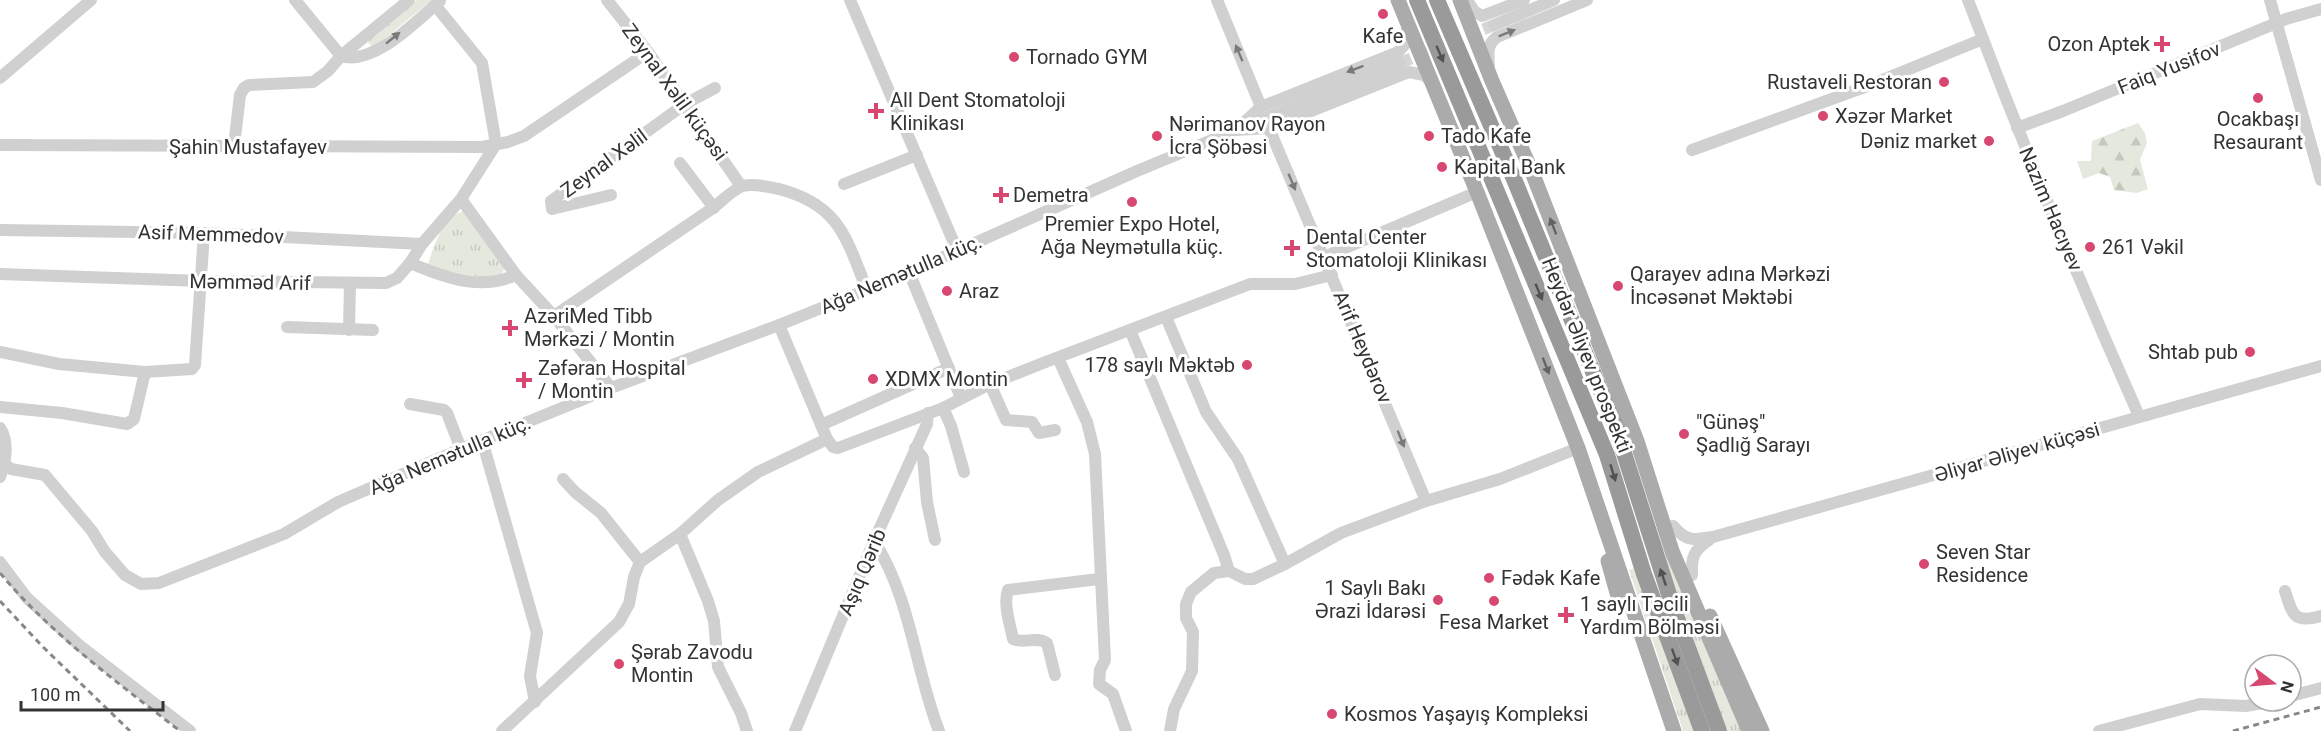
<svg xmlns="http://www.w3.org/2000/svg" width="2321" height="731" viewBox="0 0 2321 731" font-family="Roboto,sans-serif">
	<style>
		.grass { fill: url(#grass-tufts) }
		.forest { fill: url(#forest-firs) }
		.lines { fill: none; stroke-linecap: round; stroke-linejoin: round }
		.minor-tunnel { stroke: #d6d6d6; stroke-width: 12; stroke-dasharray: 12 6; stroke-linecap: butt }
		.minor { stroke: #d0d0d0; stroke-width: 12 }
		.major { stroke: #ababab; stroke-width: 15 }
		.highway { stroke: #9a9a9a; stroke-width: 16 }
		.rail { stroke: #888; stroke-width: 3; stroke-dasharray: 6 4.5; stroke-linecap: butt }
		.oneway { fill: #7a7a7a }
		.oneway2 { fill: #525252 }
		.oneway3 { fill: #636363 }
		.poi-dot { fill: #d84770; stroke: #fff; stroke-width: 2 }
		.labels { text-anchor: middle; stroke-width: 6; stroke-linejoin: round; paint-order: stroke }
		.poi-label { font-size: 20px; fill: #333; stroke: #fff; text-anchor: start }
		.street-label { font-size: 20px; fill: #333; stroke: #fff }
	</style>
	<defs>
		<pattern id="grass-tufts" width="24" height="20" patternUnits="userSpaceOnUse" patternTransform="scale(1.5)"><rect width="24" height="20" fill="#e5e9dd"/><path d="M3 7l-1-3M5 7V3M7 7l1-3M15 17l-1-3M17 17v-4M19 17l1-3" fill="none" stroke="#c5c8be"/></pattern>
		<pattern id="forest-firs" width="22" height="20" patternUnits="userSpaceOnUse" patternTransform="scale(1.5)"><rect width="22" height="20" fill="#e5e9dd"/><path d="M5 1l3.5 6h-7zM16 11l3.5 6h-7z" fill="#c5c8be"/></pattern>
	</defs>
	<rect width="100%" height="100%" fill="#fff"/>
	<g class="grass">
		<polygon points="417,0 432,0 373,48 367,41"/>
		<path d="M466 210 505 267 500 278 449 274 428 265C434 244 443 216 466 210Z"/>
		<polygon points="1667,555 1743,731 1727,731 1664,557"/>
		<polygon points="1634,568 1694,731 1683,731 1629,570"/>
	</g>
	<polygon class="forest" points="2138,123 2145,133 2147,143 2140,160 2148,189 2137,193 2114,190 2110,177 2099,173 2083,179 2077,161 2091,161 2092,141"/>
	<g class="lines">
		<polyline class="minor-tunnel" points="1400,63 1494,25"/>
		<g class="minor">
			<polyline points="295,0 341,56"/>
			<polyline points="607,0 648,52 741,186"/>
			<polyline points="850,0 957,250"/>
			<polyline points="1217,0 1261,107"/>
			<polyline points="1467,0 1474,11 1482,16 1524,0"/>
			<path d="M1968 0C2021 140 2078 279 2139 416"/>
			<polyline points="2270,0 2321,180"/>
			<polyline points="435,5 482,63 496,144"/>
			<polyline points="1494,25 1554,0"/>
			<path d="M341 56C374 66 416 21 440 1"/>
			<path d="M1489 65C1488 53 1487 44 1497 37L1587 0"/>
			<polyline points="0,78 91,0"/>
			<polyline points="1246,126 1400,63"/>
			<polyline points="1269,128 1426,501"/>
			<polyline points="2017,128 2063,111 2286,19 2321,9"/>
			<polyline points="1236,130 1261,107 1398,52 1407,42 1407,26"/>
			<polyline points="0,145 482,147 508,142 524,136 648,52"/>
			<polyline points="234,146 240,95 244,88 249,85 313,82 328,71 341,56 409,0"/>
			<polyline points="1692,150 1870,85 1983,39"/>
			<polyline points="680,163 714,208"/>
			<polyline points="844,184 917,155"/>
			<polyline points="611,195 552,209 551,201 685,104 715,88"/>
			<polyline points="461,199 516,275 554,316 611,388"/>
			<polyline points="0,230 204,233 422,244"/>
			<polyline points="1324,257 1477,192"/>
			<path d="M410 263C446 278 479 291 516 275"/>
			<polyline points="909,272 961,398"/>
			<polyline points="0,274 202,281 386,283 397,278 410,263 422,244 461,199 496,144"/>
			<path d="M554 316C606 281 658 245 710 210 718 205 734 188 743 186 753 183 768 187 779 189 840 205 846 238 867 290"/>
			<polyline points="1166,317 1206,412 1238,459 1285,564"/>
			<polyline points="779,325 827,439 833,447 838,448 943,408 990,384 1043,363 1250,284 1295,284 1332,275"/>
			<polyline points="287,327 373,330"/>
			<polyline points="349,330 350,284"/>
			<polyline points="1130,330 1224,555 1229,571"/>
			<polyline points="0,352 59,364 145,372 192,369 195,365 204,233"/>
			<polyline points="1058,358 1087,422 1095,454 1105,660 1100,670 1099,684 1113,694 1126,731"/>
			<polyline points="990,384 1006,420 1032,422 1039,433 1055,430"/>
			<polyline points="410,404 444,410 447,413 461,449"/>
			<polyline points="0,407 62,413 127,424 134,419 145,372"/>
			<polyline points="943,408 951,426 964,472"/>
			<polyline points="821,425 949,368"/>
			<path d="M0 428C9 441 6 462 0 477"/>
			<polyline points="482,440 537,633 530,676 535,702"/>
			<polyline points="915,448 923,458 927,502 935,540"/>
			<polyline points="5,464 11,469 45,475 92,531 105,552 125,575 141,584 159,583 284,534 338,502 461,449 611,388 779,325 896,278 1137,171 1236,130 1269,128 1409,72 1424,75 1433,83"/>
			<polyline points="563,479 575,492 601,513 640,562"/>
			<path d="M1673 526C1687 542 1693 540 1713 537L2321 366"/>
			<polyline points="680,534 708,601 714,621 718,667 741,713 747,731"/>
			<path d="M874 541C911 598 915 669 939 731"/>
			<polyline points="0,562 27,598 79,645 190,731"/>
			<path d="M1692 575C1691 557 1694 550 1709 540"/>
			<path d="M2285 591C2292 614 2294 624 2321 616"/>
			<path d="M1055 675 1047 643C1036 636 1024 644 1013 639 1010 624 1003 604 1008 590L1099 579"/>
			<polyline points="2291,696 2321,688"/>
			<polyline points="502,731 619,622 629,604 634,577 640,562 680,534 718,500 758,472 827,439"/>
			<polyline points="795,731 874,541 927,424 928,413"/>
			<polyline points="1170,731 1174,709 1192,671 1193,632 1186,618 1186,604 1191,592 1214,573 1229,571 1245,579 1253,579 1285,564 1341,533 1426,501 1500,479 1578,448"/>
			<polyline points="2099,731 2200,704 2246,706 2273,701"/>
		</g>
		<g class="major">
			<polyline points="1398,0 1477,192 1578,448 1674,731"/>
			<polyline points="1460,0 1492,81 1532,172 1637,441 1672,551 1749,731"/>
			<polyline points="1608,561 1621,607"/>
			<polyline points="1710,616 1762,731"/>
		</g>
		<g class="highway">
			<polyline points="1417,0 1607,455 1644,574 1702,731"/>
			<polyline points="1437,0 1514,179 1616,428 1673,607 1719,731"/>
		</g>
		<g class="rail">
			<path d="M0 573C52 635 117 682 180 731"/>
			<polyline points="0,601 43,647 130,731"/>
			<polyline points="2233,731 2321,707"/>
		</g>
	</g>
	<defs><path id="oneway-solid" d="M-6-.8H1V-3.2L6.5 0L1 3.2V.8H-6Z" transform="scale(1.5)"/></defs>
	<g class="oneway">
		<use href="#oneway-solid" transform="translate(1507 33) rotate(-22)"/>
		<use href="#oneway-solid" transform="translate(393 38) rotate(-39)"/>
		<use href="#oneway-solid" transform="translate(1239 53) rotate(-113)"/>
		<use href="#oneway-solid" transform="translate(1355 69) rotate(159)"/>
		<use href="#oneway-solid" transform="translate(1292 182) rotate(67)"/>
		<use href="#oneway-solid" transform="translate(1401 439) rotate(68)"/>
	</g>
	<g class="oneway2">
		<use href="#oneway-solid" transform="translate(1440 54) rotate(67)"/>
		<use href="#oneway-solid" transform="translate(1539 292) rotate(67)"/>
		<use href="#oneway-solid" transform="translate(1613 473) rotate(73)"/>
		<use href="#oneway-solid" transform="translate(1663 577) rotate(-109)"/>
		<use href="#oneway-solid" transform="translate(1675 657) rotate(70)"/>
	</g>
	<g class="oneway3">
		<use href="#oneway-solid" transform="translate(1553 226) rotate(-111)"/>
		<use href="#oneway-solid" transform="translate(1546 366) rotate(69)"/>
	</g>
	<g class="poi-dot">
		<circle cx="1383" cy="14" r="6"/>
		<path d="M2159 35h6v6h6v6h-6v6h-6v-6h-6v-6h6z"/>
		<circle cx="1014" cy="57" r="6"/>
		<circle cx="1944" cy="82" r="6"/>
		<circle cx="2258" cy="98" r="6"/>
		<path d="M873 102h6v6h6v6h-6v6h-6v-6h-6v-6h6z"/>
		<circle cx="1823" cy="116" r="6"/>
		<circle cx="1157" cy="136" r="6"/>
		<circle cx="1429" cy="136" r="6"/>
		<circle cx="1989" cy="141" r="6"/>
		<circle cx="1442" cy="167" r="6"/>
		<path d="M998 186h6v6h6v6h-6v6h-6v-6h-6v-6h6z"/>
		<circle cx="1132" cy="202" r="6"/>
		<circle cx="2090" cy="247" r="6"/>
		<path d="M1289 239h6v6h6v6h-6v6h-6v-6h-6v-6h6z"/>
		<circle cx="1618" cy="286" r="6"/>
		<circle cx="947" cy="291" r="6"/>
		<path d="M507 319h6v6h6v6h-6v6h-6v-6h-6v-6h6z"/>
		<circle cx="2250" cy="352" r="6"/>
		<circle cx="1247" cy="365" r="6"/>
		<circle cx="873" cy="379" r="6"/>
		<path d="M521 371h6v6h6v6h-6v6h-6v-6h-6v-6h6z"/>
		<circle cx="1684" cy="434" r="6"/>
		<circle cx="1924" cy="564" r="6"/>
		<circle cx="1489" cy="578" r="6"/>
		<circle cx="1438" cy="600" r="6"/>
		<circle cx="1494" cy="601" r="6"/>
		<path d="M1563 606h6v6h6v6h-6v6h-6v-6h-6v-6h6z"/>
		<circle cx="619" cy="664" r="6"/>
		<circle cx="1332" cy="714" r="6"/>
	</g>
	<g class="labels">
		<g class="poi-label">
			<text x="1383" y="43" text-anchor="middle">Kafe</text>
			<text x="2150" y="51" text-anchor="end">Ozon Aptek</text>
			<text x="1026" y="64">Tornado GYM</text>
			<text x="1932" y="89" text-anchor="end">Rustaveli Restoran</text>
			<text x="890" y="107">All Dent Stomatoloji<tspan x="890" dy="23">Klinikası</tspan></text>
			<text x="1835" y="123">Xəzər Market</text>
			<text x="2258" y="126" text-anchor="middle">Ocakbaşı<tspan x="2258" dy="23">Resaurant</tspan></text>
			<text x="1169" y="131">Nərimanov Rayon<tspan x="1169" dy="23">İcra Şöbəsi</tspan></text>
			<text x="1441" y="143">Tado Kafe</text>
			<text x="1977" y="148" text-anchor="end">Dəniz market</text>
			<text x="1454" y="174">Kapital Bank</text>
			<text x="1013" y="202">Demetra</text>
			<text x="1132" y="231" text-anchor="middle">Premier Expo Hotel,<tspan x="1132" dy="23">Ağa Neymətulla küç.</tspan></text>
			<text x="1306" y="244">Dental Center<tspan x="1306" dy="23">Stomatoloji Klinikası</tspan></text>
			<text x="2102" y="254">261 Vəkil</text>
			<text x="1630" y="281">Qarayev adına Mərkəzi<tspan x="1630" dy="23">İncəsənət Məktəbi</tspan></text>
			<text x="959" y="298">Araz</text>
			<text x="524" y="323">AzəriMed Tibb<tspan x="524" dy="23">Mərkəzi / Montin</tspan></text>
			<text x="2238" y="359" text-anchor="end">Shtab pub</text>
			<text x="1235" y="372" text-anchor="end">178 saylı Məktəb</text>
			<text x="538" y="375">Zəfəran Hospital<tspan x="538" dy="23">/ Montin</tspan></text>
			<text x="885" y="386">XDMX Montin</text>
			<text x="1696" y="429">"Günəş"<tspan x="1696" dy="23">Şadlığ Sarayı</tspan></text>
			<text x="1936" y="559">Seven Star<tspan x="1936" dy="23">Residence</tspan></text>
			<text x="1501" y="585">Fədək Kafe</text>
			<text x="1426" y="595" text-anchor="end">1 Saylı Bakı<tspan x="1426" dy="23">Ərazi İdarəsi</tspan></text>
			<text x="1580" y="611">1 saylı Təcili<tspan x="1580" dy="23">Yardım Bölməsi</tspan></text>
			<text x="1494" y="629" text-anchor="middle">Fesa Market</text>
			<text x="631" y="659">Şərab Zavodu<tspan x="631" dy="23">Montin</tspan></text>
			<text x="1344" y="721">Kosmos Yaşayış Kompleksi</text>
		</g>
		<g class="street-label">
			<text transform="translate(2169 68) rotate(-22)" y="7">Faiq Yusifov</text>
			<text transform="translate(675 92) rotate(54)" y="7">Zeynal Xəlil küçəsi</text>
			<text x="248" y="154">Şahin Mustafayev</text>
			<text transform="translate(604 163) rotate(-36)" y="7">Zeynal Xəlil</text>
			<text transform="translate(2051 209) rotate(67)" y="7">Nazim Hacıyev</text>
			<text transform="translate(211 234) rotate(2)" y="7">Asif Memmedov</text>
			<text transform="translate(901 274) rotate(-23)" y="7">Ağa Nemətulla küç.</text>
			<text transform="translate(250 282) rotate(1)" y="7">Məmməd Arif</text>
			<text transform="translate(1363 347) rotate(67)" y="7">Arif Heydərov</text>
			<text transform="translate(1587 355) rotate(68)" y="7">Heydər Əliyev prospekti</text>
			<text transform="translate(2017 452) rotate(-16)" y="7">Əliyar Əliyev küçəsi</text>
			<text transform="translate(450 455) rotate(-23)" y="7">Ağa Nemətulla küç.</text>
			<text transform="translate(862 572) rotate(-67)" y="7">Aşıq Qərib</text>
		</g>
	</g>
	<g transform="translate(2273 683) rotate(106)"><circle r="28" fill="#ffffff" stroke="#adadad" stroke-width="1.5"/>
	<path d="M0-4.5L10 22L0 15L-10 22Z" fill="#d84770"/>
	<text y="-9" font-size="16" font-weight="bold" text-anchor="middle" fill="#333333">N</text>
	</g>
	<path d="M21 701v9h142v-9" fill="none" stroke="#333333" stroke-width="3"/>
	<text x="30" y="701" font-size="18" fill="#333333" stroke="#ffffff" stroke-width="4.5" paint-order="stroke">100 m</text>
</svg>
